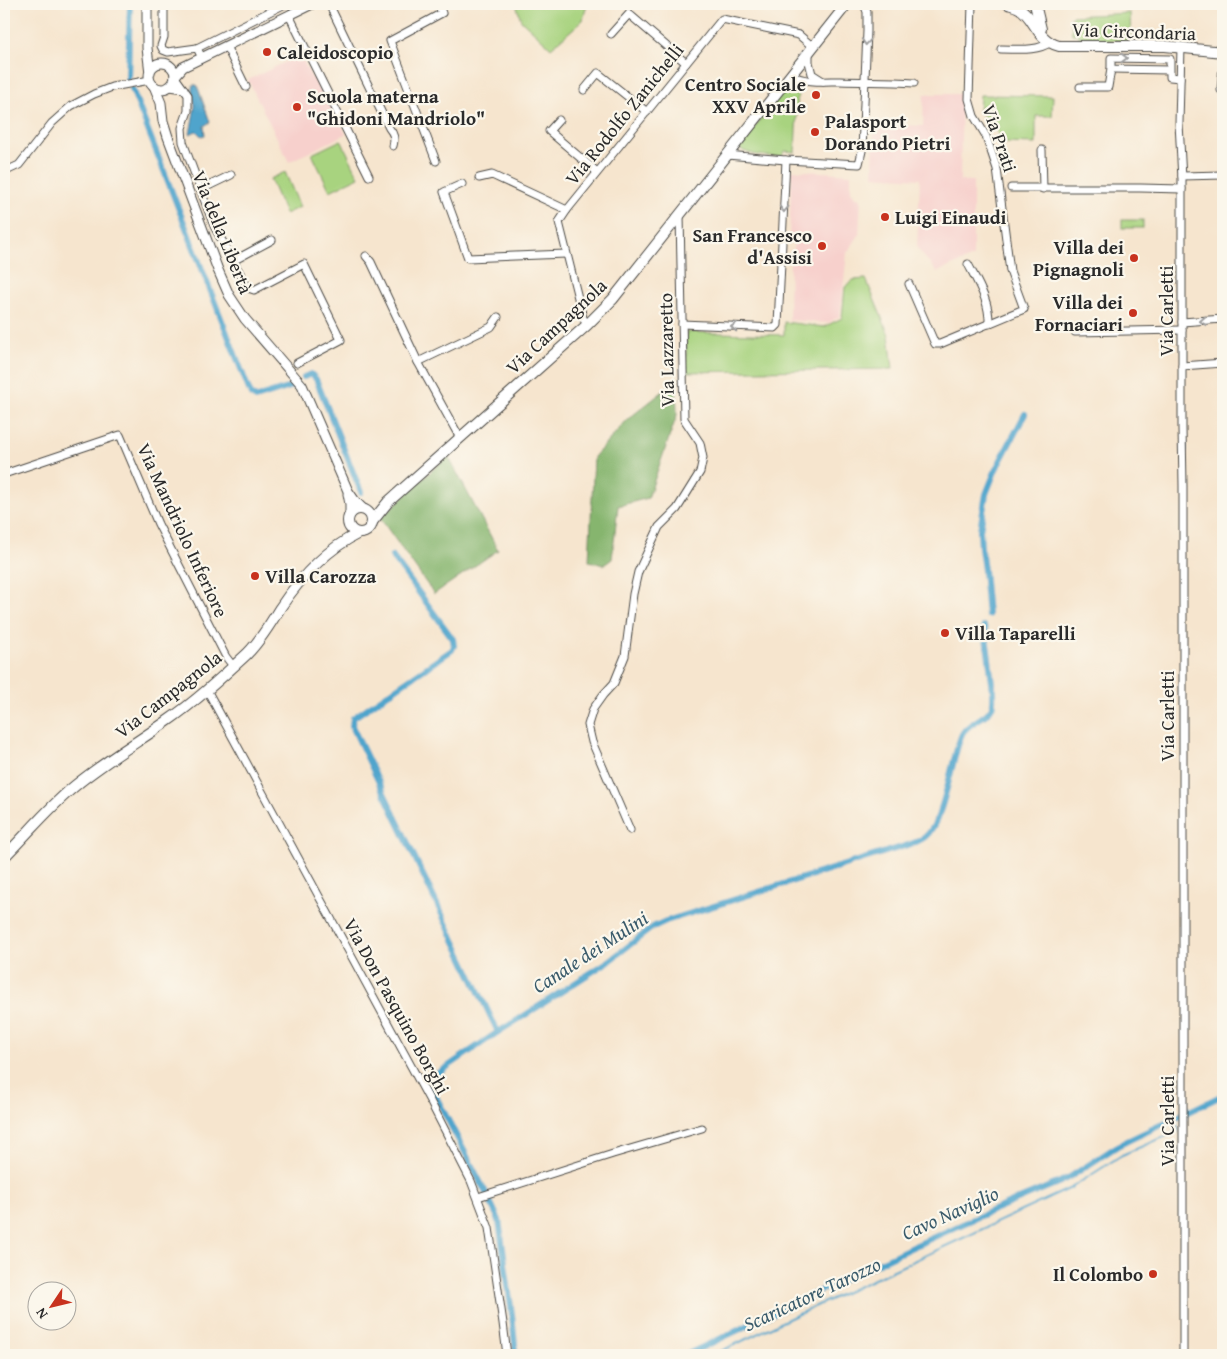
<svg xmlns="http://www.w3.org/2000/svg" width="1227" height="1359" viewBox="0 0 1227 1359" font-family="'Gentium Book Plus',serif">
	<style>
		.built { fill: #f7d0cc }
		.green { fill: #a8d37f; stroke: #6a7f55 }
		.forest { fill: #86b56e; stroke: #58704c }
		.water { fill: #50a4cc; stroke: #3e687c }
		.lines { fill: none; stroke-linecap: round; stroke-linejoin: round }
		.stream { stroke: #50a4cc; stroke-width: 2 }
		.canal { stroke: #50a4cc; stroke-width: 6 }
		.minor-casing { stroke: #494743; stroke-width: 9 }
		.tertiary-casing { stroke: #494743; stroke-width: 11 }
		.secondary-casing { stroke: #494743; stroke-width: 12 }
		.minor { stroke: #fff; stroke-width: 7 }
		.tertiary { stroke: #fff; stroke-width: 9 }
		.secondary { stroke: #fff; stroke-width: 10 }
		.oneway { stroke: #a0a0a0 }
		.poi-dot { fill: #c8321e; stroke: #fbf7ec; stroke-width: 2 }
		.labels { text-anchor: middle; stroke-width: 4.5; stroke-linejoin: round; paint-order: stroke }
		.street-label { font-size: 19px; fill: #2b2b2b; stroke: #fbf7ec }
		.poi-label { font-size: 19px; font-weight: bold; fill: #2b2b2b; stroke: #fbf7ec; text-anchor: start }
		.water-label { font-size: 20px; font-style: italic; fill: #3a5b6b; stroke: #fbf7ec }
	</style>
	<rect width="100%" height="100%" fill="#fbf7ec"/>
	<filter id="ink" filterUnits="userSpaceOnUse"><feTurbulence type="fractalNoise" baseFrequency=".02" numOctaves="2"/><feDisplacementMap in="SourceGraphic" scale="10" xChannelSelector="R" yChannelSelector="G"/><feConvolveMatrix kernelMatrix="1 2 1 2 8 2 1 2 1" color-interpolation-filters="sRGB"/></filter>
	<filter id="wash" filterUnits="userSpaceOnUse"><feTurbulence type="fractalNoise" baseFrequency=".0096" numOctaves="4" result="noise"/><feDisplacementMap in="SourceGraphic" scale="20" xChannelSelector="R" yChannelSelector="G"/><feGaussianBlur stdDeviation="1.12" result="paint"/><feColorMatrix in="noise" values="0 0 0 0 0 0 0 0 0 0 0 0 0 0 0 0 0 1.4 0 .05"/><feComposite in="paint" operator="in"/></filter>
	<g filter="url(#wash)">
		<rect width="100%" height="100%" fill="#f6e5ce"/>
		<g class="built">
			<polygon points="300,55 312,78 317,75 346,134 289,162 248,80"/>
			<polygon points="924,94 962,94 960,181 973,181 973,257 937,272 917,248 920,179 873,176 874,124 923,126"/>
			<polygon points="792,170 851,174 851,191 855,197 861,198 859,235 847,253 840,316 828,323 789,320 790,254 793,254 794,240 789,239"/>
		</g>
		<g class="green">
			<polygon points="516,4 587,4 583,20 551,48 521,20"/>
			<polygon points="1130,13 1131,40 1079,41 1079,34 1072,34 1071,16"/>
			<path d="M794 84 798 87 795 152 785 151 781 157C766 156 751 156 738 148L783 91 789 86Z"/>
			<polygon points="980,95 1053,96 1052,116 1036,116 1036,144 1002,143 993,123 979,112"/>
			<polygon points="341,140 359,177 330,191 312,154"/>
			<polygon points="285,172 300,207 285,214 270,179"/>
			<rect x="1122" y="220" width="21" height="8"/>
			<polygon points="866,279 889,335 893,369 686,372 686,332 784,335 784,322 824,327 842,318 845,287 853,280"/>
		</g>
		<g class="forest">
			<polygon points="676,381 677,415 648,498 618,506 612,559 604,565 589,561 594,457 628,419"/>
			<polygon points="448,456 498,550 434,594 380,518"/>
		</g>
		<polygon class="water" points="193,85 197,85 210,122 204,126 205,135 201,136 196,131 190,134 195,106 192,89"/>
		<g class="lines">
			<g class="stream">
				<polyline points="1186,451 1186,444"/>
				<polyline points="1186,468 1186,460"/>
				<polyline points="1188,1111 1188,1106"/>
				<polyline points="713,1355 788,1319 1071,1188 1122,1155 1178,1131 1177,1125 1174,1119"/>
			</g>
			<g class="canal">
				<polyline points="128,79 130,4"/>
				<polyline points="132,89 251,395 256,398 296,385"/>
				<polyline points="304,377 311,374 316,379 361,492"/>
				<polyline points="392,556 453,639 454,646 452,650 353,718 352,726 498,1032"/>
				<polyline points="988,615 984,570 981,548 980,530 986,494 996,469 1025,414"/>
				<path d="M515 1355V1345L512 1314 499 1220 486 1193 433 1091C430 1083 431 1080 437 1074L498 1032 519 1019 609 961 653 927 666 921 908 845C914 843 920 841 925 837 945 820 951 759 962 734 969 720 992 718 993 702 994 693 992 684 991 675 989 659 987 642 984 626"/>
				<polyline points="686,1355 908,1249 991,1211 1060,1182 1070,1177 1119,1145 1223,1095"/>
			</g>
		</g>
	</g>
	<g filter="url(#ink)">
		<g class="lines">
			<defs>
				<g id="minor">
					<polyline points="164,4 164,37 161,46 163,50 168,52 197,48 202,58"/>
					<path d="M329 4 389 128C394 134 395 138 393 146"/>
					<polyline points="289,15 369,176"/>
					<polyline points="611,34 629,14 686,63"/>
					<polyline points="226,46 246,87"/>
					<polyline points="1181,47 1179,123 1182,179 1182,428 1183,486 1183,1355"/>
					<polyline points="197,48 285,4"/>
					<path d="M1001 49C1018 49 1036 52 1051 42"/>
					<polyline points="809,53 809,62 812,74 823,81"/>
					<polyline points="1170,70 1111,69 1111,58 1170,59 1170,77 1180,78"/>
					<path d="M791 75C807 83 823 81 840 81 865 82 890 81 914 83"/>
					<polyline points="175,77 188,95 188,111 182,128 183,142 214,226 248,288 254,290 304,264 341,340 297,363"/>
					<polyline points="170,87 184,89"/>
					<polyline points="1080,87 1108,87 1111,69"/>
					<polyline points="584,90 598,73 647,112"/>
					<polyline points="1221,90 1223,65"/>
					<polyline points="559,120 549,131 597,172"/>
					<polyline points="1042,150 1043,189"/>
					<polyline points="727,155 786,160 859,164 862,151 867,31 867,12 864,4"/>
					<polyline points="436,161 390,41 442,13 438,4"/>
					<polyline points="4,172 19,165 52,123 71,106 94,94 112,87 150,80"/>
					<polyline points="1182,176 1223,175"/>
					<polyline points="479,178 492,175 567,210"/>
					<polyline points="462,184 444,192 468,258 566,254"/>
					<polyline points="1011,188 1140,188 1182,189"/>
					<polyline points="200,190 231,175"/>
					<polyline points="366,256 371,262 418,362 460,438"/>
					<polyline points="233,261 272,240"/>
					<path d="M968 264C978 283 990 302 989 324"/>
					<polyline points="909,284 935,344 940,344 1024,309 1010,271 997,169 986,136 974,116 969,99 972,4"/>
					<polyline points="1182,322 1223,319"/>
					<polyline points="682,324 775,328 778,325 786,160"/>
					<polyline points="587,325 583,318 559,222 567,210 722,19 799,35 813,47"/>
					<polyline points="1075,332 1182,330"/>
					<polyline points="418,362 491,327 498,317"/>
					<polyline points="1182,366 1223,363"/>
					<polyline points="4,474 120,435 158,524 226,657 233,666"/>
					<polyline points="207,690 430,1101 471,1181 489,1228 503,1323 507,1355"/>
					<polyline points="630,830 592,742 588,725 593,709 603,695 614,683 625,656 633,594 638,572 659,527 677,509 700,472 703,458 700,443 684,419 680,215"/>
					<polyline points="478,1197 613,1154 702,1128"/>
				</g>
				<g id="tertiary">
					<polyline points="147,4 147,48 150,73"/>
					<circle cx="162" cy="76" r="13"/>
					<polyline points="175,76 183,67 312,4"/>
					<polyline points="154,86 161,103 163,121 168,137 218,270 229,295 245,319 302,385 348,491 355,501 363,509"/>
					<polyline points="348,494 350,504 350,515"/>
				</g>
				<g id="secondary">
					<path d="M1008 4C1011 5 1016 6 1019 8 1034 16 1036 40 1059 46H1165L1223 52"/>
					<polyline points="1035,4 1041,29"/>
					<circle cx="360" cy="521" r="12"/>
					<polyline points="372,522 388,502 587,325 613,299 847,4"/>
					<path d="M4 857C28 833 50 806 76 785 104 762 136 743 166 722 195 702 221 678 247 654 261 640 270 624 280 608 300 578 327 549 359 533"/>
				</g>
			</defs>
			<use href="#minor" class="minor-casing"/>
			<use href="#tertiary" class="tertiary-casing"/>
			<use href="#secondary" class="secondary-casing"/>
			<use href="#minor" class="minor"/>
			<use href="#tertiary" class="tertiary"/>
			<use href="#secondary" class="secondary"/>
		</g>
		<defs><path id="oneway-chevron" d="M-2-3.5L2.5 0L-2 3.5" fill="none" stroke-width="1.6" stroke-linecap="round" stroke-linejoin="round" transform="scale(1.25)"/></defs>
		<g class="oneway">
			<use href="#oneway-chevron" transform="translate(866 42) rotate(94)"/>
			<use href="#oneway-chevron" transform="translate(1124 58)"/>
			<use href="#oneway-chevron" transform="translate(784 209) rotate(92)"/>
			<use href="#oneway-chevron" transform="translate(1203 321) rotate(176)"/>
			<use href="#oneway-chevron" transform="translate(734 327) rotate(-178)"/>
		</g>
	</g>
	<g class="poi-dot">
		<circle cx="267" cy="52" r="5"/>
		<circle cx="816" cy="95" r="5"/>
		<circle cx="297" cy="107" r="5"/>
		<circle cx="815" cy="132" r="5"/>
		<circle cx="885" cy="217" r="5"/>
		<circle cx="822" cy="246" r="5"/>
		<circle cx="1134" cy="258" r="5"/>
		<circle cx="1133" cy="313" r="5"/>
		<circle cx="255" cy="576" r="5"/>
		<circle cx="945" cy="633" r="5"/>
		<circle cx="1153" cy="1274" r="5"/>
	</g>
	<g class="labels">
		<g class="street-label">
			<text transform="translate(1134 31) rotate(2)" y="7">Via Circondaria</text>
			<text transform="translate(624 114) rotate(-51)" y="7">Via Rodolfo Zanichelli</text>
			<text transform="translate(1000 138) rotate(71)" y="7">Via Prati</text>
			<text transform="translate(223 232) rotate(68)" y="7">Via della Libertà</text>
			<text transform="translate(1166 311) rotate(-90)" y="7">Via Carletti</text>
			<text transform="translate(556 326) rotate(-43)" y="7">Via Campagnola</text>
			<text transform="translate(666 350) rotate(-91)" y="7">Via Lazzaretto</text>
			<text transform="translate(183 530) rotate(65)" y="7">Via Mandriolo Inferiore</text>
			<text transform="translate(168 694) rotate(-38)" y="7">Via Campagnola</text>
			<text transform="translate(1167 716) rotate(-90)" y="7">Via Carletti</text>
			<text transform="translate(397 1006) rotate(61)" y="7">Via Don Pasquino Borghi</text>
			<text transform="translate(1167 1121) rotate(-90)" y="7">Via Carletti</text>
		</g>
		<g class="poi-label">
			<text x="277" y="59">Caleidoscopio</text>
			<text x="806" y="91" text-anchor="end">Centro Sociale<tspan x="806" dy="22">XXV Aprile</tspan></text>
			<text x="307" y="103">Scuola materna<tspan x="307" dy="22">"Ghidoni Mandriolo"</tspan></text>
			<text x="825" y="128">Palasport<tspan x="825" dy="22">Dorando Pietri</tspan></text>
			<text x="895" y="224">Luigi Einaudi</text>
			<text x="812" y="242" text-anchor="end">San Francesco<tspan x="812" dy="22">d'Assisi</tspan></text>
			<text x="1124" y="254" text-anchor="end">Villa dei<tspan x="1124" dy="22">Pignagnoli</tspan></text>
			<text x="1123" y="309" text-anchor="end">Villa dei<tspan x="1123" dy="22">Fornaciari</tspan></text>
			<text x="265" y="583">Villa Carozza</text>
			<text x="955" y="640">Villa Taparelli</text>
			<text x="1143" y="1281" text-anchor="end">Il Colombo</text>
		</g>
		<g class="water-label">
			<text transform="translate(590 952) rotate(-33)" y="7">Canale dei Mulini</text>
			<text transform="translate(950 1213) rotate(-24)" y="7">Cavo Naviglio</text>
			<text transform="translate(812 1294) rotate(-25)" y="7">Scaricatore Tarozzo</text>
		</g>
	</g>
	<rect width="1227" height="1359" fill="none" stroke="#fbf7ec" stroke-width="20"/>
	<g transform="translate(52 1306) rotate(235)"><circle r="24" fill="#fbf7ec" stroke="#a8a59f"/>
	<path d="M0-4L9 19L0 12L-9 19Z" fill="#c8321e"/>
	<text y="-8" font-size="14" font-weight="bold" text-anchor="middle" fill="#2b2b2b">N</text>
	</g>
</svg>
